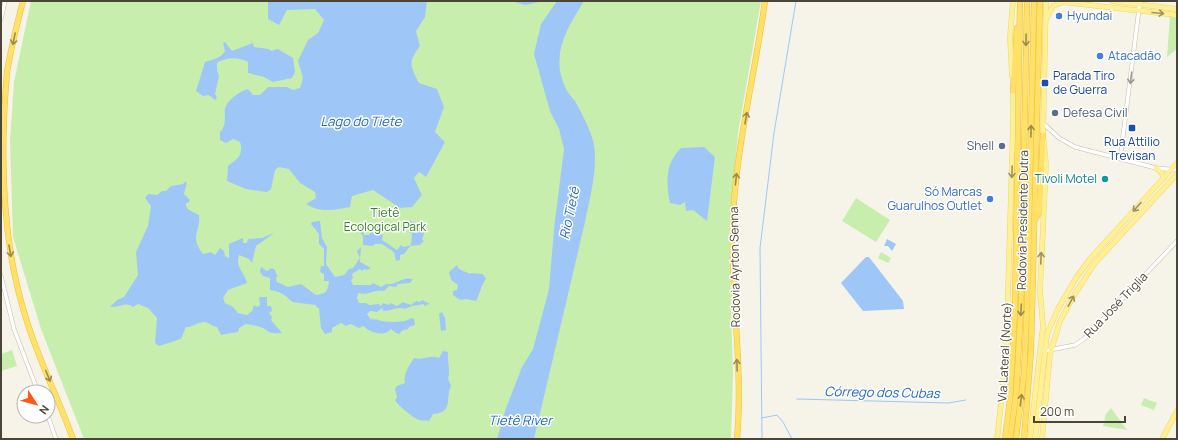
<svg xmlns="http://www.w3.org/2000/svg" width="1178" height="440" viewBox="0 0 1178 440" font-family="Manrope,sans-serif">
	<style>
		.green { fill: #c8eead }
		.water { fill: #9ec7f8 }
		.lines { fill: none; stroke-linecap: round; stroke-linejoin: round }
		.stream { stroke: #9ec7f8; stroke-width: 1 }
		.minor-casing { stroke: #c2bda9; stroke-width: 4.5 }
		.major-casing { stroke: #f1d85b; stroke-width: 5.5 }
		.highway-casing { stroke: #eec029; stroke-width: 6 }
		.minor { stroke: #fff; stroke-width: 3.5 }
		.major { stroke: #fff098; stroke-width: 4.5 }
		.highway { stroke: #ffe16a; stroke-width: 5 }
		.oneway { stroke: #9b9262 }
		.oneway2 { stroke: #9b8b4d }
		.oneway3 { stroke: #9b9990 }
		.shop-dot { fill: #3f7fe0; stroke: #fff; stroke-width: 1.5 }
		.transit-dot { fill: #1a4fb4; stroke: #fff; stroke-width: 1.5 }
		.service-dot { fill: #5c6f8a; stroke: #fff; stroke-width: 1.5 }
		.culture-dot { fill: #0f9aa8; stroke: #fff; stroke-width: 1.5 }
		.labels { text-anchor: middle; stroke-width: 3; stroke-linejoin: round; paint-order: stroke }
		.shop-label { font-size: 12px; fill: #366cbe; stroke: #fff; text-anchor: start }
		.transit-label { font-size: 12px; fill: #164399; stroke: #fff; text-anchor: start }
		.service-label { font-size: 12px; fill: #4e5e75; stroke: #fff; text-anchor: start }
		.culture-label { font-size: 12px; fill: #0d838f; stroke: #fff; text-anchor: end }
		.park-label { font-size: 12px; fill: #398322; stroke: #fff }
		.street-label { font-size: 12px; fill: #4a4536; stroke: #fff }
		.water-label { font-size: 13px; font-style: italic; fill: #2269c3; stroke: #fff }
	</style>
	<rect width="100%" height="100%" fill="#f6f3e8"/>
	<g class="green">
		<polygon points="31,1 761,1 738,133 729,232 733,375 731,439 84,439 41,329 13,237 10,141 14,82"/>
		<polygon points="1170,16 1177,18 1177,49 1167,57"/>
		<polygon points="856,198 890,220 876,242 842,221"/>
		<polygon points="881,252 891,258 888,263 878,258"/>
		<polygon points="12,350 17,366 1,371 1,354"/>
		<polygon points="1144,398 1157,403 1154,410 1141,405"/>
		<polygon points="1111,408 1127,430 1103,426 1106,414"/>
	</g>
	<g class="water">
		<path d="M270 1H427L425 17 416 31 420 46C408 62 410 66 419 83L437 89 444 107 435 132 445 142 426 177 419 172 414 178 422 195 412 207 400 208 373 190 352 196 350 207C335 210 320 213 306 204L316 198 315 192 300 183 289 169 279 167 275 170 271 189 267 192 246 189 227 181 228 166C237 159 244 155 240 142L233 139 226 143 220 140V132C227 124 224 119 225 109 227 100 240 91 248 89L253 95H260L268 87H287L293 90 300 88 303 78 298 61 308 40 318 33 324 20 315 9 287 10 279 25 268 19V2Z"/>
		<polygon points="511,1 544,1 525,5"/>
		<path d="M557 1H584C566 30 550 55 566 89 568 93 572 97 575 101 581 112 588 125 592 137 600 163 590 196 585 222L534 439H497L506 408 522 367 533 349 549 289 554 229 564 149 559 129 550 111 534 54 541 24Z"/>
		<path d="M225 42 232 51 253 43 254 47 269 49 271 51 278 49 293 58 295 72 292 78 273 82 264 77 248 73V62C238 57 227 57 217 63V70L219 76 215 94 217 98 215 100 209 95 203 96 196 91 205 62C213 59 220 59 225 51L223 43Z"/>
		<path d="M704 147 715 157 707 221 693 210 686 211 685 202 680 205 670 203C666 181 665 164 681 148Z"/>
		<path d="M185 182H187L184 194 190 200 188 203H186C185 211 193 211 199 215 201 232 189 236 203 254L211 252 215 255 220 248 224 251 225 256 229 258V244L243 238V243H247L248 239 262 238 274 233 256 246 252 263 249 259 239 255C235 268 244 271 247 283L228 290 223 298 225 303 233 307 238 313 247 315 252 311 254 305 258 307 260 305 259 297H267V306H271L272 311 269 313 272 317 271 320 282 333C274 334 269 333 263 328 260 326 251 325 246 324L239 328 238 332 221 335 217 327C212 326 209 323 205 322 200 321 193 327 186 327L181 339 159 346 155 343 157 318 148 308 138 304 133 307C125 301 119 308 110 307L117 300 124 297 138 275 136 252 148 226 151 206 145 198 148 194 157 195 162 191H166L171 186 183 184Z"/>
		<path d="M319 221H320L322 238 327 247 326 264 335 277 344 275 349 269 353 268 360 258 357 251 361 247 360 262 371 268 367 270 364 269 362 271 360 269 352 274 353 278 351 280 353 285H371L373 283 381 287 386 284C395 286 402 276 413 279L410 283 398 284 396 287 389 286 384 291C374 289 367 296 358 293L357 298 359 303H366L369 305 379 304 381 306 383 303 389 305 390 303 397 306 403 302 411 305 416 301 420 302 422 300 430 304 426 305 425 307 424 304 412 306 405 309C397 306 392 311 383 311L382 308 377 312 370 311 367 314 371 320 373 318 374 320 376 319C383 323 406 323 411 318L414 319 415 325 409 327 408 329 401 331 400 334 396 333 391 329C385 337 369 333 364 326L359 328 351 324 346 326 341 323 332 328V332L325 334 321 328 319 309 315 305 292 302C285 294 280 292 270 290V278L263 276 260 272 261 267 267 271 272 268 275 270 276 274 278 275 276 278 277 282 288 287 301 284 316 295C326 294 328 291 329 281H324V274L320 272 321 266H324V249L319 244V234L311 224 312 222Z"/>
		<path d="M410 221 422 225V232L424 233 422 240 424 241 420 245 410 246 404 254 400 255V260L396 261 394 252 382 244H375L373 246 363 245V236L357 228 362 226 364 235H369L371 232C376 233 379 232 383 236L382 240 397 250 401 245 404 247 411 245 412 234 408 231V224Z"/>
		<polygon points="887,239 896,244 892,251 888,246 884,246"/>
		<polygon points="866,257 869,257 903,301 904,309 863,311 841,283"/>
		<path d="M457 265 459 269 470 274 471 273 483 274 486 279C481 285 480 294 476 301L466 299 460 300 453 295V291L457 290 458 285 451 280 449 272Z"/>
		<polygon points="442,312 445,318 446,330 441,331 439,314"/>
		<path d="M443 351 448 352C447 362 451 370 448 379L451 386C445 398 454 413 433 414L429 421C426 420 422 421 419 420 415 419 397 405 395 400L397 397 395 389 397 386 405 383C403 374 409 366 414 358 422 361 430 354 439 358Z"/>
	</g>
	<g class="lines">
		<g class="stream">
			<polyline points="797,399 948,403 966,400"/>
			<polyline points="762,418 777,415 783,422 792,439"/>
			<polyline points="762,439 760,248 774,133 796,1"/>
		</g>
		<defs>
			<g id="minor">
				<polyline points="1,19 5,1"/>
				<polyline points="1044,124 1059,138 1075,147 1156,168 1177,170"/>
				<polyline points="1123,160 1121,152 1140,1"/>
				<polyline points="1,276 14,329 38,392"/>
				<polyline points="1044,351 1075,345 1084,339 1177,241"/>
				<polyline points="48,416 56,439"/>
			</g>
			<g id="major">
				<polyline points="1112,1 1177,9"/>
				<polyline points="1046,19 1053,6 1063,2 1177,15"/>
				<polyline points="1012,76 1010,37 1013,1"/>
				<polyline points="1156,168 1161,172 1164,178"/>
				<polyline points="997,439 1006,359 1013,126 1013,87"/>
				<polyline points="1030,439 1043,326 1040,291 1046,164 1043,135 1046,1"/>
				<polyline points="1035,439 1047,334 1058,309 1076,278 1090,259 1177,163"/>
				<polyline points="1042,439 1050,354 1060,321 1076,292 1095,263 1177,174"/>
				<polyline points="1162,439 1177,411"/>
			</g>
			<g id="highway">
				<path d="M23 1C17 24 11 48 7 72 0 152 1 238 25 315 37 357 58 397 73 439"/>
				<polyline points="1013,91 1017,28"/>
				<polyline points="1035,219 1039,213 1043,135"/>
				<path d="M737 439C744 360 728 281 734 202 739 134 756 68 765 1"/>
				<polyline points="1005,439 1010,399 1015,307 1020,1"/>
				<polyline points="1010,439 1016,395 1021,307 1027,1"/>
				<polyline points="1016,439 1024,373 1027,307 1034,1"/>
				<polyline points="1024,439 1031,351 1040,1"/>
			</g>
		</defs>
		<use href="#minor" class="minor-casing"/>
		<use href="#major" class="major-casing"/>
		<use href="#highway" class="highway-casing"/>
		<use href="#minor" class="minor"/>
		<use href="#major" class="major"/>
		<use href="#highway" class="highway"/>
	</g>
	<defs><path id="oneway-shaft" d="M-6 0H5M1.5-3L5.5 0L1.5 3" fill="none" stroke-width="1.6" stroke-linecap="round" stroke-linejoin="round"/></defs>
	<g class="oneway">
		<use href="#oneway-shaft" transform="translate(1158 13) rotate(5)"/>
		<use href="#oneway-shaft" transform="translate(1012 172) rotate(92)"/>
		<use href="#oneway-shaft" transform="translate(1137 207) rotate(132)"/>
		<use href="#oneway-shaft" transform="translate(1041 258) rotate(-88)"/>
		<use href="#oneway-shaft" transform="translate(1071 301) rotate(-62)"/>
	</g>
	<g class="oneway2">
		<use href="#oneway-shaft" transform="translate(14 39) rotate(101)"/>
		<use href="#oneway-shaft" transform="translate(1026 40) rotate(91)"/>
		<use href="#oneway-shaft" transform="translate(746 118) rotate(-80)"/>
		<use href="#oneway-shaft" transform="translate(1031 131) rotate(-89)"/>
		<use href="#oneway-shaft" transform="translate(736 179) rotate(-84)"/>
		<use href="#oneway-shaft" transform="translate(10 251) rotate(80)"/>
		<use href="#oneway-shaft" transform="translate(1021 310) rotate(93)"/>
		<use href="#oneway-shaft" transform="translate(737 365) rotate(-92)"/>
		<use href="#oneway-shaft" transform="translate(48 376) rotate(68)"/>
		<use href="#oneway-shaft" transform="translate(1021 400) rotate(-83)"/>
	</g>
	<use class="oneway3" href="#oneway-shaft" transform="translate(1131 78) rotate(97)"/>
	<g class="shop-dot">
		<circle cx="1059" cy="16" r="4"/>
		<circle cx="1100" cy="56" r="4"/>
		<circle cx="990" cy="199" r="4"/>
	</g>
	<g class="transit-dot">
		<rect x="1041" y="79" width="8" height="8" rx="2"/>
		<rect x="1128" y="124" width="8" height="8" rx="2"/>
	</g>
	<g class="service-dot">
		<circle cx="1055" cy="113" r="4"/>
		<circle cx="1002" cy="146" r="4"/>
	</g>
	<circle class="culture-dot" cx="1105" cy="179" r="4"/>
	<g class="labels">
		<g class="shop-label">
			<text x="1067" y="20">Hyundai</text>
			<text x="1108" y="60">Atacadão</text>
			<text x="982" y="196" text-anchor="end">Só Marcas<tspan x="982" dy="14">Guarulhos Outlet</tspan></text>
		</g>
		<g class="transit-label">
			<text x="1053" y="80">Parada Tiro<tspan x="1053" dy="14">de Guerra</tspan></text>
			<text x="1132" y="146" text-anchor="middle">Rua Attilio<tspan x="1132" dy="14">Trevisan</tspan></text>
		</g>
		<g class="service-label">
			<text x="1063" y="117">Defesa Civil</text>
			<text x="994" y="150" text-anchor="end">Shell</text>
		</g>
		<g class="culture-label">
			<text x="1097" y="183">Tivoli Motel</text>
		</g>
		<g class="park-label">
			<text x="385" y="217">Tietê<tspan x="385" dy="14">Ecological Park</tspan></text>
		</g>
		<g class="street-label">
			<text transform="translate(1023 220) rotate(-89)" y="4">Rodovia Presidente Dutra</text>
			<text transform="translate(735 267) rotate(-91)" y="4">Rodovia Ayrton Senna</text>
			<text transform="translate(1116 305) rotate(-46)" y="4">Rua José Triglia</text>
			<text transform="translate(1005 352) rotate(-87)" y="4">Via Lateral (Norte)</text>
		</g>
		<g class="water-label">
			<text x="361" y="126">Lago do Tiete</text>
			<text transform="translate(569 213) rotate(-78)" y="5">Rio Tietê</text>
			<text transform="translate(882 392) rotate(1)" y="5">Córrego dos Cubas</text>
			<text x="520" y="425">Tietê River</text>
		</g>
	</g>
	<rect width="1178" height="440" fill="none" stroke="#4a4536" stroke-width="4"/>
	<g transform="translate(36 404) rotate(126)"><circle r="19" fill="#ffffff" stroke="#b7b5af"/>
	<path d="M0-3L7 15L0 10L-7 15Z" fill="#ff5816"/>
	<text y="-6" font-size="11" font-weight="bold" text-anchor="middle" fill="#4a4536">N</text>
	</g>
	<path d="M1034 416v6h91v-6" fill="none" stroke="#4a4536" stroke-width="2"/>
	<text x="1040" y="416" font-size="12" fill="#4a4536" stroke="#ffffff" stroke-width="3" paint-order="stroke">200 m</text>
</svg>
